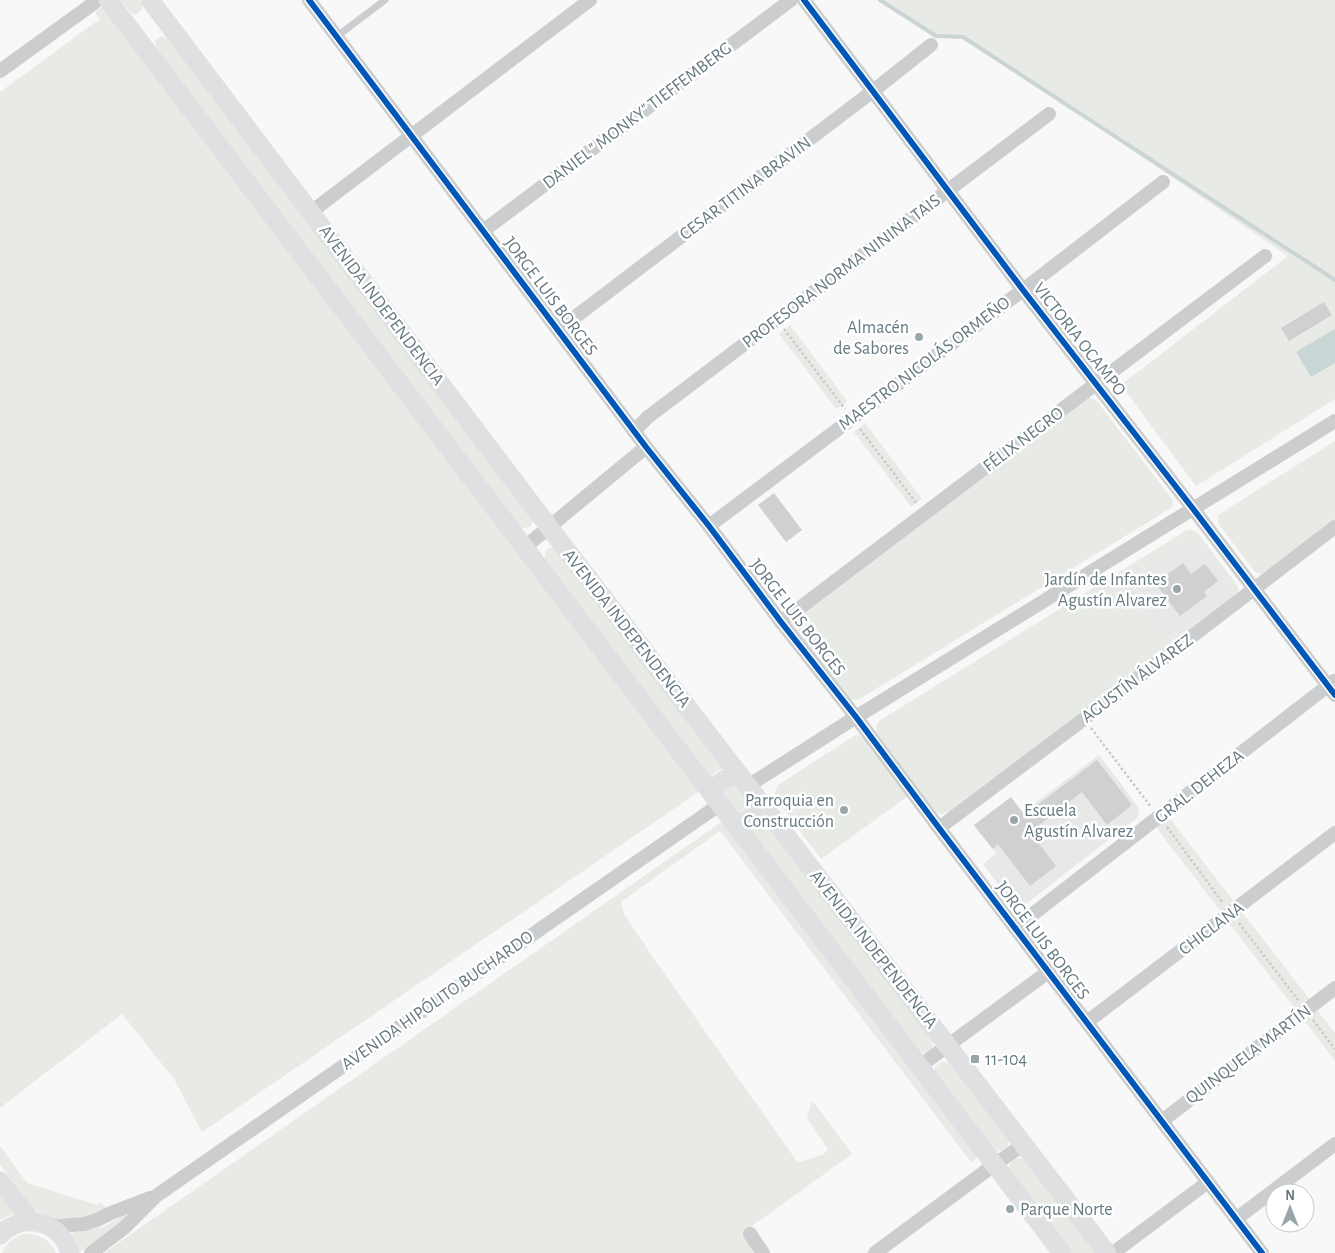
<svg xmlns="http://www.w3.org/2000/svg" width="1335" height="1253" viewBox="0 0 1335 1253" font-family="'Alegreya Sans',sans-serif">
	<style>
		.built { fill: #e7e9e8 }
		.green { fill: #e8eae5; fill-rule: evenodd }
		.water { fill: #cad5d6 }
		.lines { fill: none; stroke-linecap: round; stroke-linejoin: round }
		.stream { stroke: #cad5d6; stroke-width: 4 }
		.building { fill: #ced0d1 }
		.path { stroke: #c9cacb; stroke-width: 2.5; stroke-dasharray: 2.5 2.5; stroke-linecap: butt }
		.service { stroke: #cbcdce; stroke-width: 7 }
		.minor { stroke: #cbcdce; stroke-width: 14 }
		.secondary { stroke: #dfe0e1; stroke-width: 19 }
		.cycleway-casing { stroke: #fff; stroke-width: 9 }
		.cycleway { stroke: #0057b8; stroke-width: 6 }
		.poi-dot { fill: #98a5ab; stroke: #fff; stroke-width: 2 }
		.labels { text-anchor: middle; stroke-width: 5; stroke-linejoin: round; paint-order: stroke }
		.street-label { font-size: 18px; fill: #657981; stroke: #fff }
		.poi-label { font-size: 18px; fill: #657981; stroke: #fff; text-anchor: end }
	</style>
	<rect width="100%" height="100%" fill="#f8f8f8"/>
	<g class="built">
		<polygon points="1192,537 1229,585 1228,593 1164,641 1123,585"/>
		<polygon points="1099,755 1139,808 1138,817 1026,904 1013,904 983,864 996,853 974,826 1011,797 1023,812"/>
	</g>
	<g class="green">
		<polygon points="120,0 139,0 142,5 142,9 137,14 132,14"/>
		<polygon points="882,0 1335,0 1335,399 1196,486 1121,385 1288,256 971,41 963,37 936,36"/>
		<polygon points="100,8 103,8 700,791 202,1132 174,1079 122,1014 0,1108 0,92 100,19 95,12"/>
		<polygon points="162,36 169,40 532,517 532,524 530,527 522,528 518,524 156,48 155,41 158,38"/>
		<polygon points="790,325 847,401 836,409 779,334"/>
		<polygon points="1089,398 1096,400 1172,499 1173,505 1171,508 861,698 857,700 850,699 792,626 792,621 1086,399"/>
		<polygon points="865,423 922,499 911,507 854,432"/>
		<polygon points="1335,441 1335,519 1266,572 1260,574 1255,572 1218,523 1218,515"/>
		<path d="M1187 530H1193L1198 533 1237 585 1239 590 1238 593 1166 649 951 811 941 814 935 812 878 734 876 728 879 721ZM1192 537 1229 585 1228 593 1164 641 1123 585Z"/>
		<polygon points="550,548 555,548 725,768 717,771 711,778 546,561 545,553 547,549"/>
		<polygon points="857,735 864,737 908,796 821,859 776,799 775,793 778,785 854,736"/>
		<polygon points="733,786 739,787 751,805 748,810 740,814 737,813 724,795 727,789"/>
		<polygon points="1168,816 1235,903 1222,913 1155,826"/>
		<path d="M765 819 932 1040 933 1046C930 1051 926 1054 920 1053L750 830 758 826Z"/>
		<polygon points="720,823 723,823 978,1157 971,1162 720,831 621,902 624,914 659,966 798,1163 824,1154 828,1149 807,1118 812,1100 852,1154 742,1233 755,1253 104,1253"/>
		<polygon points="1242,912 1311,1001 1297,1011 1228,922"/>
		<polygon points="1317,1010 1335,1033 1335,1061 1304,1020"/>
		<path d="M941 1062H944L951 1064 1009 1141V1143C1006 1149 1001 1152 994 1151L935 1075V1067Z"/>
		<path d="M0 1146 27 1183 97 1205 101 1202 106 1208C85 1220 50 1224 31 1207L0 1164Z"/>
		<path d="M1020 1158 1023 1159 1097 1253H1071L1009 1169C1010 1162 1013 1159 1020 1158Z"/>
		<polygon points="0,1196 13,1214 0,1220"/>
		<polygon points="123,1215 126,1216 125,1221 80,1252 71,1233 104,1227"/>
		<path d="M24 1234C39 1234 50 1239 56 1253H2C7 1242 14 1237 24 1234Z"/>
	</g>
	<polygon class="water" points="1335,329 1335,363 1311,377 1296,352"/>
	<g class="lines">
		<polyline class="stream" points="880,0 936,36 963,37 1335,280"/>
	</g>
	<g class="building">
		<polygon points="1324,302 1332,315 1289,341 1281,328"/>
		<polygon points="774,493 802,530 786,542 758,505"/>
		<polygon points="1183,563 1191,574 1205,564 1218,581 1204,592 1207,596 1180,616 1155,583"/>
		<polygon points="1097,760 1132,805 1107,825 1082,792 1030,832 1056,866 1030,886 998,844 993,849 974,825 1011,797 1024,815"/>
	</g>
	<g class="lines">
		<g class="path">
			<polyline points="784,329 845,409"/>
			<polyline points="860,429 917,504"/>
			<polyline points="1091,728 1151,807"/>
			<polyline points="1167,827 1223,903"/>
			<polyline points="1239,923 1298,1000"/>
			<polyline points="1313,1020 1335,1049"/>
		</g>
		<polyline class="service" points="336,37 385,0"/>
		<g class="minor">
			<polyline points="309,0 646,447 709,526 781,622 856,717 939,828 1262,1253"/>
			<polyline points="804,0 1023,290 1194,510 1335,695"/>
			<polyline points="0,71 98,0"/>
			<polyline points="311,212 590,0"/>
			<polyline points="483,231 791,0"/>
			<polyline points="558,330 873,91 931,45"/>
			<polyline points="634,431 648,417 1049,114"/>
			<polyline points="709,526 1023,290 1163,182"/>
			<polyline points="525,547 646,447"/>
			<polyline points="781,622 1265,256"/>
			<polyline points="748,786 856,717 1335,421"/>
			<polyline points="939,828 1084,719 1335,527"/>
			<polyline points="1015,928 1334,681"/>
			<polyline points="1087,1022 1335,833"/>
			<polyline points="920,1066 1048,972"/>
			<polyline points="1162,1121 1335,988"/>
			<polyline points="1236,1219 1335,1144"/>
			<polyline points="47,1224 59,1226 84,1224 97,1220 111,1213 150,1198"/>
			<polyline points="750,1234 763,1253"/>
			<polyline points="91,1253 124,1228 156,1196 719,805"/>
			<polyline points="875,1253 994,1165 1024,1144"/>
			<polyline points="1113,1253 1208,1182"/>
		</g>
		<g class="secondary">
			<path d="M108 0C231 162 355 323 477 485 672 741 866 998 1062 1253"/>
			<polyline points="150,0 549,527 1107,1253"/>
			<path d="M713 796C717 782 725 776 741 776"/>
			<path d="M733 823C748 824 758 816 762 803"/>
			<polyline points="0,1181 32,1222"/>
			<path d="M0 1235C24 1211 60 1221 70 1253"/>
		</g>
		<defs>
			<g id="cycleway">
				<polyline points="309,0 646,447 709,526 781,622 856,717 939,828 1262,1253"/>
				<polyline points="804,0 1023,290 1194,510 1335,695"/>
			</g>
		</defs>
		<use href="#cycleway" class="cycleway-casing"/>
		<use href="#cycleway" class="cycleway"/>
	</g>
	<g class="poi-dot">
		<circle cx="919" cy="337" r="5"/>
		<circle cx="1177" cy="589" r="5"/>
		<circle cx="844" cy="810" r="5"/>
		<circle cx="1014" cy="820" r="5"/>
		<rect x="970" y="1054" width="10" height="10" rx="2.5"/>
		<circle cx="1010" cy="1209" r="5"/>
	</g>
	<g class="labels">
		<g class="street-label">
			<text transform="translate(637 115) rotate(-37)" y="6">DANIEL " MONKY" TIEFFEMBERG</text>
			<text transform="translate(745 188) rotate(-37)" y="6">CESAR TITINA BRAVIN</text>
			<text transform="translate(841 271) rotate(-37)" y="6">PROFESORA NORMA NININA TAIS</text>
			<text transform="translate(551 296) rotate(53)" y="6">JORGE LUIS BORGES</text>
			<text transform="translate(382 305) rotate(53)" y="6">AVENIDA INDEPENDENCIA</text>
			<text transform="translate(1080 339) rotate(52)" y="6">VICTORIA OCAMPO</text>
			<text transform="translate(924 363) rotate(-37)" y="6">MAESTRO NICOLÁS ORMEÑO</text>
			<text transform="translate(1023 439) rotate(-37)" y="6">FÉLIX NEGRO</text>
			<text transform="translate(798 617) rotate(52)" y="6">JORGE LUIS BORGES</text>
			<text transform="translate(627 628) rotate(52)" y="6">AVENIDA INDEPENDENCIA</text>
			<text transform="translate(1137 678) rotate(-37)" y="6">AGUSTÍN ÁLVAREZ</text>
			<text transform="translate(1199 786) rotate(-38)" y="6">GRAL. DEHEZA</text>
			<text transform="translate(1211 928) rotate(-37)" y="6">CHICLANA</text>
			<text transform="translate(1043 940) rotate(53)" y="6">JORGE LUIS BORGES</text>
			<text transform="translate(874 949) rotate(52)" y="6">AVENIDA INDEPENDENCIA</text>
			<text transform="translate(437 1000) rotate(-35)" y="6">AVENIDA HIPÓLITO BUCHARDO</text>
			<text transform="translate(1248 1054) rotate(-37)" y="6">QUINQUELA MARTÍN</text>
		</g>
		<g class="poi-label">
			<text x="909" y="333">Almacén<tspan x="909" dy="21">de Sabores</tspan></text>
			<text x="1167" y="585">Jardín de Infantes<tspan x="1167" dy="21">Agustín Alvarez</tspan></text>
			<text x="834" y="806">Parroquia en<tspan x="834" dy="21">Construcción</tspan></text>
			<text x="1024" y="816" text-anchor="start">Escuela<tspan x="1024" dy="21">Agustín Alvarez</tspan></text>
			<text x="985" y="1065" text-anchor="start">11-104</text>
			<text x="1020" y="1215" text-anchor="start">Parque Norte</text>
		</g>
	</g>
	<g transform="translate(1290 1208)"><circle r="24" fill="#ffffff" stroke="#c1c9cd"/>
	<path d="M0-4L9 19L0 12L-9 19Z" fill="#98a5ab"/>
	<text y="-8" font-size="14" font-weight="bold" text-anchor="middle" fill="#657981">N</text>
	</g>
</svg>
